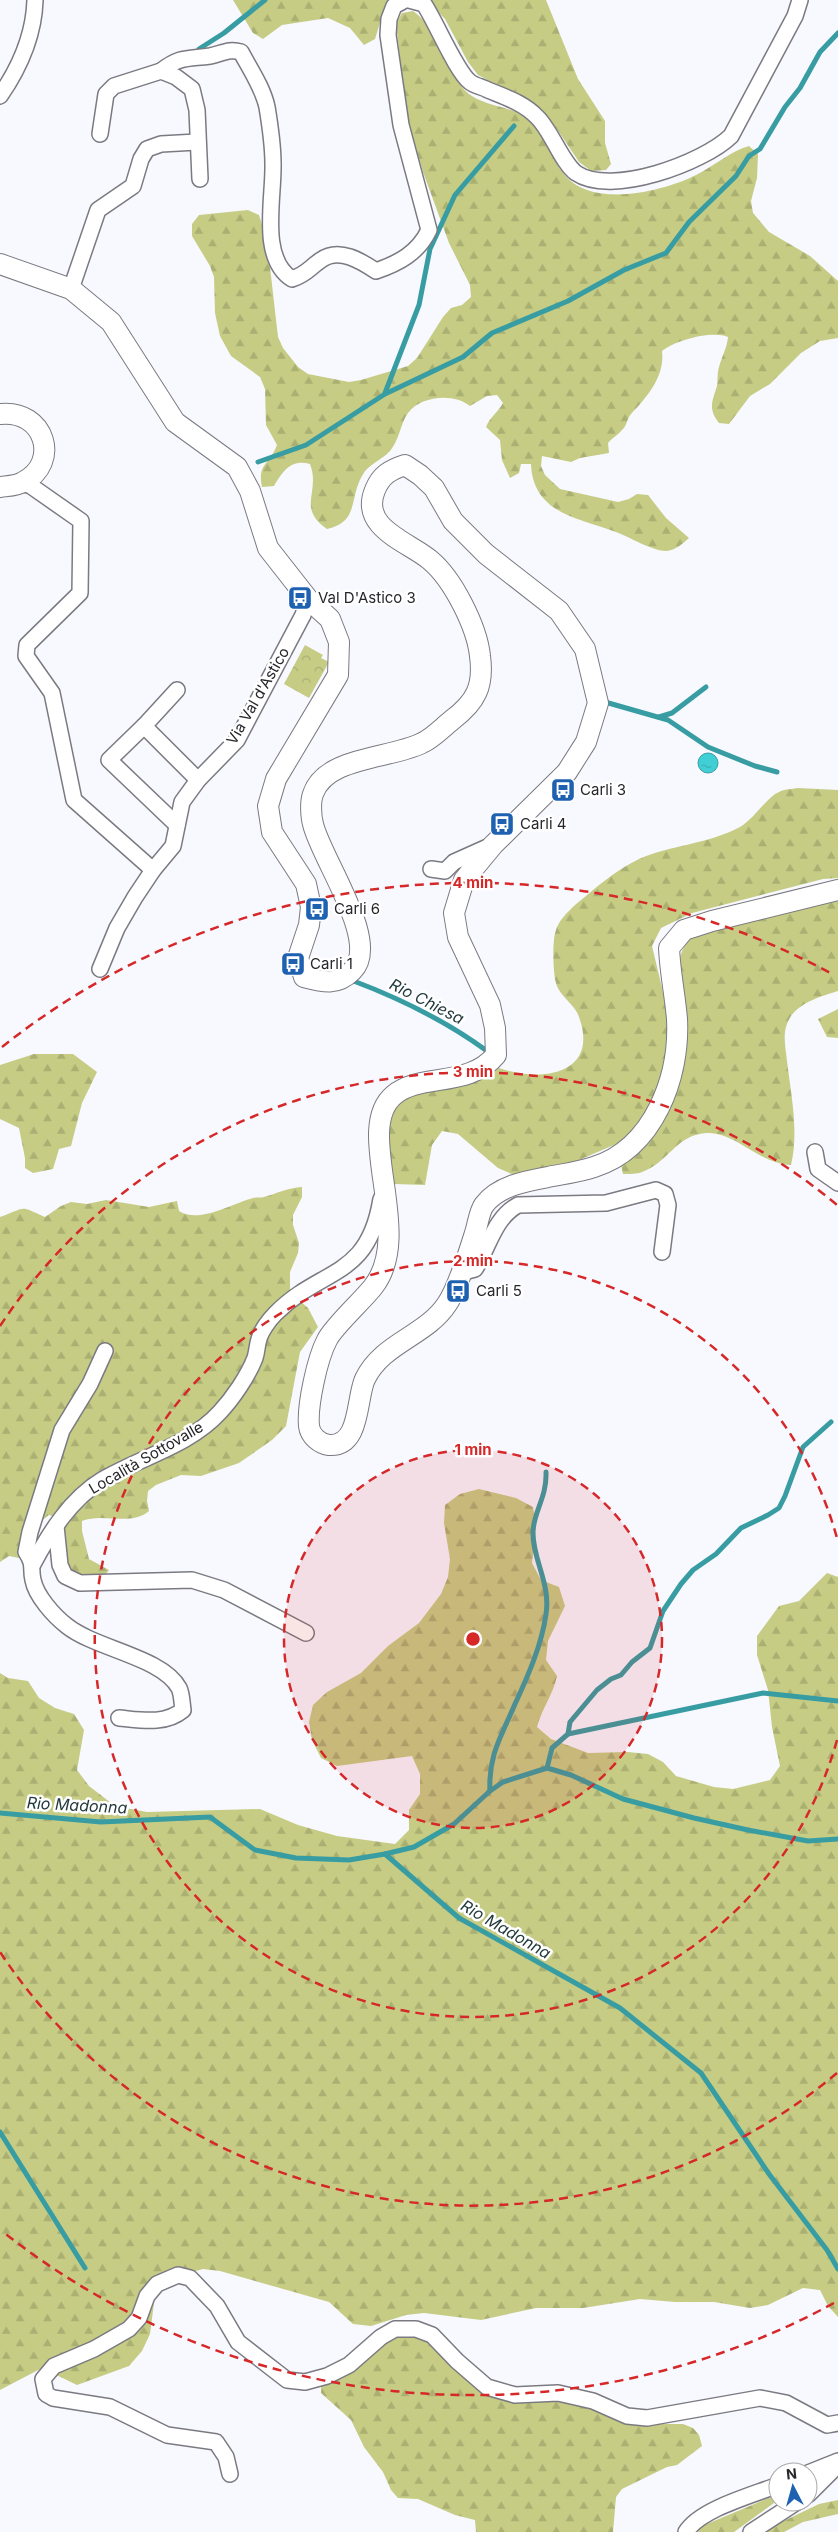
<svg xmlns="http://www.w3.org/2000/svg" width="838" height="2532" viewBox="0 0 838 2532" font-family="Inter,sans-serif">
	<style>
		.forest { fill: url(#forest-firs) }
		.park { fill: url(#park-crowns) }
		.water { fill: url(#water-ripples); stroke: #389da2 }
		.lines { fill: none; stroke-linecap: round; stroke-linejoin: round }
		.stream { stroke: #389da2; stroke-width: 5 }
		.street-casing { stroke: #7b7a82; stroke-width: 18 }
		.secondary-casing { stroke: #7b7a82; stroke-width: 22 }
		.street { stroke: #fff; stroke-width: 15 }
		.secondary { stroke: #fff; stroke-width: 20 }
		.ring { fill: none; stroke: #d62828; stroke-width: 2.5; stroke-dasharray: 9 6 }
		.labels { text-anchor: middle; stroke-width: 5; stroke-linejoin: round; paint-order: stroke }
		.poi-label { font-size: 15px; fill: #27272b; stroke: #fff; text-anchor: start }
		.street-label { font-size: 15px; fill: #27272b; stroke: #fff }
		.water-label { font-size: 16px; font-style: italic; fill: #223a3b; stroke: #fff }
		.centre { fill: #d62828; stroke: #fff; stroke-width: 2.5 }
		.ring-label { font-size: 15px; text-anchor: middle; font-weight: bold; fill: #d62828; stroke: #fff; stroke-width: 5; stroke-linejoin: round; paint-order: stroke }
	</style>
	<defs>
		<pattern id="forest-firs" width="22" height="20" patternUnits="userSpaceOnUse" patternTransform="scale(1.25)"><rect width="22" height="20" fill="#c6cc84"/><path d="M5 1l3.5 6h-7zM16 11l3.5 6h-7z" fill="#aaaf72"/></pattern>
		<pattern id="park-crowns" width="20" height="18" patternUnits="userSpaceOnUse" patternTransform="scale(1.25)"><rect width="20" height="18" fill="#c6cc84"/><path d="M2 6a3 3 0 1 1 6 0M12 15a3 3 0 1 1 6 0" fill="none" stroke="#aaaf72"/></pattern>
		<pattern id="water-ripples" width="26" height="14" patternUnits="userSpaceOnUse" patternTransform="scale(1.25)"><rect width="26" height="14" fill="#40cfd5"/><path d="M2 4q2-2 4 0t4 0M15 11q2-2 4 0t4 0" fill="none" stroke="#38b2b7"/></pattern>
	</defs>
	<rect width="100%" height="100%" fill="#f8f8ff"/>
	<g class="forest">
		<polygon points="233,0 387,0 375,39 364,45 350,28 328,18 282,25 263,39 253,33"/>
		<polygon points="426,0 546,0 578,79 605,121 605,143 611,164 606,170 591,171 579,162 557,129 538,110 520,96 478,75 468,62 445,19"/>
		<path d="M413 11C440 30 442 62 462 87 480 110 516 103 535 124 548 138 552 160 564 174 591 209 662 192 696 175 714 166 729 152 749 146L758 154 757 178 751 201 753 213 769 232 810 256 838 281V338L820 341 801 353 770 384 750 396 729 424 719 423C708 409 712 402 717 386 718 380 717 374 719 367 722 356 727 348 728 337 713 330 675 340 662 351 665 376 648 396 631 414 627 418 627 426 622 430 618 435 612 438 608 443L609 453 580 458 571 462 542 456 541 466 545 475 560 489 618 502 629 499 637 494 648 495 666 518 689 538C682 544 676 550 666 551 653 551 629 537 616 532 579 518 533 514 531 464H521L519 473 510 478 502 460 500 440 486 427C490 417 498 412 503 403L497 395 487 396 470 406C455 393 421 395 408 413 400 424 400 439 390 451 382 460 368 464 362 476 349 499 359 522 327 529 296 507 321 493 310 464 291 459 283 471 274 486L262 487C257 464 270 464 277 445L266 425 265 389 260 377 231 356 220 336 215 313 214 277 210 266 192 236V224L199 215 248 210 259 215 267 241 278 337 283 348 298 367 308 374 349 382 361 380 408 366 417 358 443 317 451 308 462 305 471 297 470 285 449 243 423 172 407 117 396 24 402 13Z"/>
		<path d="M798 788 838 790V878L823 879 692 913 661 928 652 946 664 996 667 1021V1056L659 1086 639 1125 623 1141 570 1164 516 1176 498 1168 458 1134 442 1131 432 1145 425 1185 394 1184 387 1155V1131L392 1112 405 1098 491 1075 499 1068C540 1083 600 1075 579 1017 575 1004 559 996 556 983 553 973 552 940 556 930 560 917 576 904 586 896 601 883 620 868 639 859 671 845 708 844 740 827 754 819 768 796 779 792 784 789 792 789 798 788Z"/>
		<path d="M827 901H838V991C819 997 792 1004 786 1027 783 1037 786 1051 787 1061 791 1095 799 1131 791 1165 759 1164 735 1131 706 1133 676 1135 668 1163 642 1172 637 1174 629 1174 623 1174L621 1165C691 1111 682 1071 679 991 678 969 676 955 691 937Z"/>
		<polygon points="838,1009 838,1038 827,1037 818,1019"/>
		<polygon points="34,1054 73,1054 97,1072 82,1103 71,1146 59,1149 53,1169 33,1173 25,1168 25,1158 19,1128 0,1119 0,1065"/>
		<path d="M302 1187V1197L293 1215V1225L299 1243 298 1253 290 1272V1292L308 1308 318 1327 300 1352 286 1426 272 1440 239 1463 201 1476 181 1475 156 1485 148 1491 147 1501 149 1511C130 1527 103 1512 82 1521V1531L89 1559 109 1570 103 1578C62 1586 64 1547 58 1518L49 1515 41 1521 19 1558 9 1556 0 1562V1217C28 1207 18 1205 45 1217L61 1206 71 1202 87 1204 106 1200 149 1207 177 1201 179 1211C199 1224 231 1204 253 1198 256 1197 261 1198 264 1197 278 1193 287 1188 302 1187Z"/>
		<path d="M479 1489 516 1498 533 1507 536 1526 532 1563 541 1580 559 1587 565 1606 548 1641 546 1660 557 1676C553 1695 542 1708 537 1727L551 1739 588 1753 628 1752 648 1754 663 1762 676 1776 714 1787 733 1789 770 1780 780 1766 772 1727 768 1690 757 1655V1636L779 1606 799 1601 827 1573 838 1577V2317L828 2306 820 2290 803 2288 768 2305 750 2308 714 2302H675L640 2299 583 2308H536L481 2320 424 2313 406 2315 371 2326 353 2324 329 2302 220 2271 203 2269 185 2274 155 2295 150 2334 142 2351 129 2366 77 2385 42 2368 0 2390V1673L8 1678 28 1681 39 1698 55 1708 74 1714 84 1730 77 1770 89 1786 115 1806 147 1812 260 1809 298 1825 337 1836 395 1844 409 1830V1810L420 1794V1774L412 1756 337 1766 321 1758 312 1740 309 1722 313 1705 327 1692 361 1673 388 1646 419 1623 441 1594 448 1577 450 1559 444 1523 445 1505 460 1494Z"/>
		<polygon points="411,2334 422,2338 439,2351 467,2378 580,2404 626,2424 683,2424 693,2428 699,2435 702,2446 677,2465 667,2467 622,2489 616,2497 613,2532 476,2532 475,2520 455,2515 418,2499 398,2498 391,2490 383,2472 364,2447 351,2420 321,2393 321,2382 342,2378 395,2335"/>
		<polygon points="778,2494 778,2500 734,2532 698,2532 702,2526"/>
		<polygon points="838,2500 838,2514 803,2522 784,2532 761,2532 819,2504"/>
	</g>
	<polygon class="park" points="305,645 323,655 321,658 329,662 309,698 284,684"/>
	<circle class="water" cx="708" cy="763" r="10"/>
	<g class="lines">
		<g class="stream">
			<polyline points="199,49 224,33 265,0"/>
			<polyline points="385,393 419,305 430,249 455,195 514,126"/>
			<polyline points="258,462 306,445 385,394 463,357 492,333 568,301 624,270 666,253 689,222 736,176 749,156 760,149 785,107 800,88 820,52 838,33"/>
			<polyline points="605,702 668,720 708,747 755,766 777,772"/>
			<polyline points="659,717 672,713 706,687"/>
			<path d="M351 980C399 998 446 1021 487 1051"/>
			<polyline points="568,1734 570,1722 597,1690 611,1679 621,1675 632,1662 650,1648 663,1611 681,1584 693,1570 716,1554 741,1528 768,1515 779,1508 785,1496 803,1447 831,1422"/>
			<polyline points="547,1768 552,1748 568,1734 763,1693 838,1701"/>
			<path d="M490 1791C488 1755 502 1735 515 1704 528 1676 542 1644 546 1614 551 1583 532 1559 533 1531 534 1511 547 1497 546 1472"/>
			<polyline points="0,1813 101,1822 210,1817 255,1850 296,1858 349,1860 385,1854 459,1918 620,2008 701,2073 769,2174 827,2250 838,2269"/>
			<polyline points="385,1854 414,1847 454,1824 490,1791 503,1782 547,1768 571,1775 623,1799 694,1818 748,1830 808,1841 838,1839"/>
			<polyline points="0,2132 85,2268"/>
		</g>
		<defs>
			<g id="street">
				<path d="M409 0 424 4C436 22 456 71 470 82 475 86 483 87 488 90 505 97 524 103 537 117 551 130 562 163 576 173 611 197 703 163 731 136L795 16 800 0"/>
				<path d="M161 71C180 56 188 59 210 56 222 54 228 48 241 52 250 69 263 88 267 107 270 125 273 146 273 164 274 198 259 258 292 279 307 274 309 268 321 260 339 247 361 261 376 271 399 263 418 253 429 230L401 125 388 35 389 19 394 6 405 0"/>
				<path d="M0 96C20 67 34 36 35 0"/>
				<polyline points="100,134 106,94 114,86 161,71 176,77 192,89 197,110 200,179"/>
				<polyline points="71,289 98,210 133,186 141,159 147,149 161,144 197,142"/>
				<polyline points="22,483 31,486 81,521 80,593 27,645 26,656 52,693 74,800 153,870"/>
				<polyline points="177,690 144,726 198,780"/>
				<polyline points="144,726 109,760 177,825"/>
				<polyline points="431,869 445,871 454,862 492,845"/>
				<polyline points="100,969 117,928 135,897 153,870 173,846 182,802 198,780 237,740 303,615 308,599"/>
				<polyline points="815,1152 818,1169 838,1183"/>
				<path d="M460 1273 475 1269C489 1247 494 1218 518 1205L606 1203 656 1190 665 1194 668 1205 662 1252"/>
				<path d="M105 1351 90 1384 62 1430 30 1532 26 1552C35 1566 30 1567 33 1580 36 1596 54 1616 67 1626 96 1649 162 1657 179 1688 182 1694 182 1704 183 1710 165 1725 141 1720 119 1718"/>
				<polyline points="56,1526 60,1565 65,1576 80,1583 192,1580 224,1590 306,1633"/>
				<path d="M33 1564C50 1532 71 1499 102 1480 141 1457 189 1446 220 1412 233 1398 248 1376 255 1358 257 1352 257 1345 259 1339 261 1331 269 1320 275 1314 321 1267 368 1280 381 1199"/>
				<polyline points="808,2473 838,2461"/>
				<polyline points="230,2474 226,2457 216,2442 167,2435 110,2407 53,2398 46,2394 43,2379 54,2366 94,2349 129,2329 139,2318 147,2296 157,2284 178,2275 190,2278 217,2306 238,2342 287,2380 305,2382 327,2376 349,2365 381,2337 395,2329 416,2329 432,2335 457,2361 487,2387 515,2395 558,2393 593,2401 627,2416 647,2418 760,2398 786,2403 827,2425 838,2423"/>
				<polyline points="808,2495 838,2465"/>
				<path d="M686 2532C700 2509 753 2495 778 2485"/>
				<polyline points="751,2532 797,2502"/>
			</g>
			<g id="secondary">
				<path d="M0 264 71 289 111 322 175 422 237 467 250 491 268 548 308 599 330 619 339 642 338 675 276 779 268 806 272 832 306 884 311 907 309 925 298 958 304 977C323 982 337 986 352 971 382 943 320 857 313 824 311 817 310 802 313 794 326 756 391 759 422 743 433 738 443 727 452 720 476 702 484 686 480 656 477 627 453 579 430 560 409 542 359 528 375 490 381 475 390 470 405 465L420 475 434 488 453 521 486 554 559 611 585 649 598 703 586 742 567 772 493 845 464 880 454 913 458 937 490 1005 495 1028 496 1055C469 1088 420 1073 394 1095 352 1130 416 1233 373 1287 362 1301 333 1327 327 1340 317 1359 307 1406 309 1426 310 1436 320 1444 329 1445 361 1447 356 1398 365 1379 382 1343 426 1336 447 1304 458 1288 469 1252 475 1233 478 1224 479 1212 484 1205 498 1186 526 1181 548 1177 563 1174 579 1172 594 1167 654 1148 680 1077 677 1019 675 995 670 972 669 948L684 930 712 921 838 890"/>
				<path d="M0 414C45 409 61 463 23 482 17 486 7 486 0 487"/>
			</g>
		</defs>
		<use href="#street" class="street-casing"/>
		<use href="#secondary" class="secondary-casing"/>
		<use href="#street" class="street"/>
		<use href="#secondary" class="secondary"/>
	</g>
	<circle cx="473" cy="1639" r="189" fill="#d62828" fill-opacity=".12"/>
	<g class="ring">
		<circle cx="473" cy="1639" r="189"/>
		<path d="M837 1740A378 378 0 1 1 837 1538"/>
		<path d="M837 2073A567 567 0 0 1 0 1952M0 1326A567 567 0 0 1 837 1205"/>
		<path d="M834 2303A756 756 0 0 1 2 2231M2 1047A756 756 0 0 1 834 975"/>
	</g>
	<defs>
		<symbol id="bus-square" viewBox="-11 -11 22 22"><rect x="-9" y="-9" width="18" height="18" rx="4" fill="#1e61b1" stroke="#fff"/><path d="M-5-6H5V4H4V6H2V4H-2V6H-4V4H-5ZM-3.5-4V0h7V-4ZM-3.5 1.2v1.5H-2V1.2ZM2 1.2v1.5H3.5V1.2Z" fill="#fff"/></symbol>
	</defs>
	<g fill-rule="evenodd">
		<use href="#bus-square" x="286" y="584" width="28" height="28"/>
		<use href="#bus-square" x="549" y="776" width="28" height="28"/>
		<use href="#bus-square" x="488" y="810" width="28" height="28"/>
		<use href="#bus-square" x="303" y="895" width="28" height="28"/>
		<use href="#bus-square" x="279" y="950" width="28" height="28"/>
		<use href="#bus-square" x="444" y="1277" width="28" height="28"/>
	</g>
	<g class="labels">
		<g class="poi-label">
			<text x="318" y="603">Val D'Astico 3</text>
			<text x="580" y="795">Carli 3</text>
			<text x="520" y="829">Carli 4</text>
			<text x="334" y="914">Carli 6</text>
			<text x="310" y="969">Carli 1</text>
			<text x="476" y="1296">Carli 5</text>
		</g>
		<g class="street-label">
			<text transform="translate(258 696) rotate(-60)" y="5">Via Val d'Astico</text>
			<text transform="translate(146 1458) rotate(-30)" y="5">Località Sottovalle</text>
		</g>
		<g class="water-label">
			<text transform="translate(427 1001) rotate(27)" y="6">Rio Chiesa</text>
			<text transform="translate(77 1805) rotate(3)" y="6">Rio Madonna</text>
			<text transform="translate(506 1929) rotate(30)" y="6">Rio Madonna</text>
		</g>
	</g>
	<circle cx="473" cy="1639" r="8" class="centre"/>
	<g class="ring-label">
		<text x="473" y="888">4 min</text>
		<text x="473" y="1077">3 min</text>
		<text x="473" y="1266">2 min</text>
		<text x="473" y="1455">1 min</text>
	</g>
	<g transform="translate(793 2487) rotate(354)"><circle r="24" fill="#ffffff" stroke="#a9a9aa"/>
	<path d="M0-4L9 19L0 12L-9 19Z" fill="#1e61b1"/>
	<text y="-8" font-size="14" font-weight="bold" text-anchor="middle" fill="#27272b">N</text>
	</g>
</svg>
